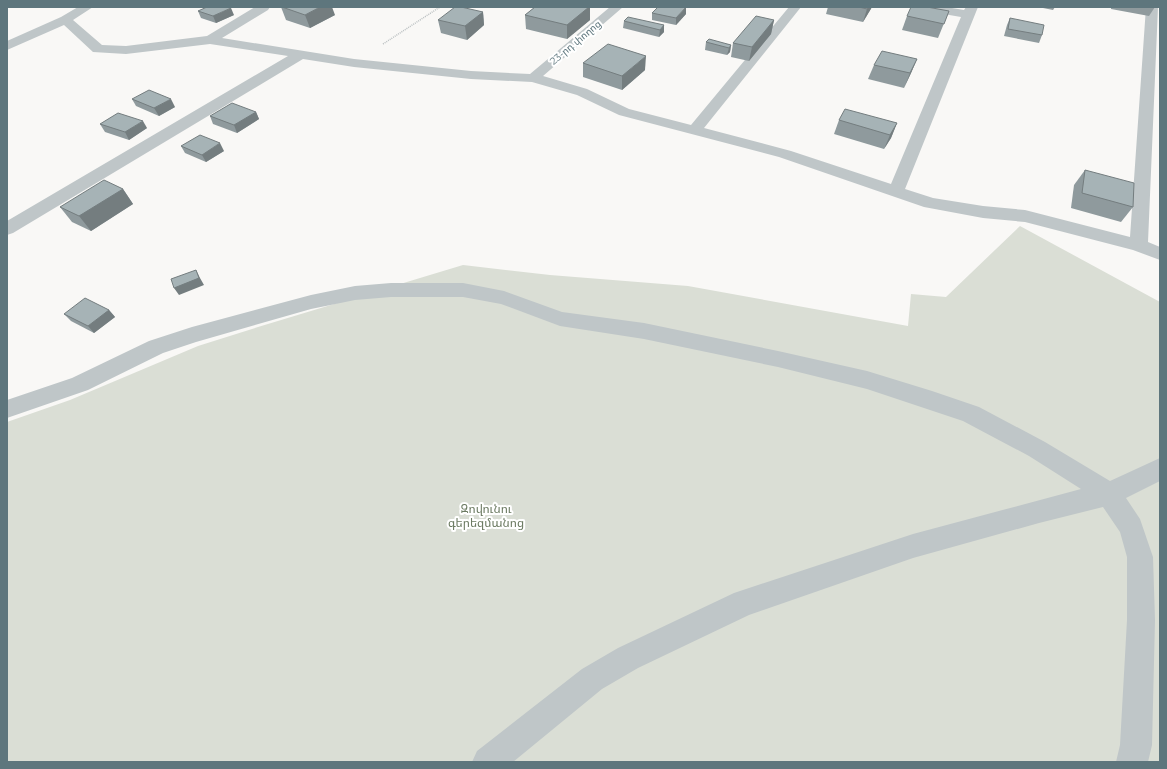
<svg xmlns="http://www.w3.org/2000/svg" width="1167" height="769" viewBox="0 0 1167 769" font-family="Montserrat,'Noto Sans Armenian',sans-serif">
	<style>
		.green { fill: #daded5 }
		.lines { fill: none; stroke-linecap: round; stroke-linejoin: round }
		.path { stroke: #bbc0c2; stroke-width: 1.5; stroke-dasharray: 1 1; stroke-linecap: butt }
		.minor { fill: #bfc6c8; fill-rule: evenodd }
		.wall { fill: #8f9a9d }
		.shaded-wall { fill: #747d7f }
		.building { fill: #a6b3b6; stroke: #747d7f }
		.labels { text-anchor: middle; stroke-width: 4; stroke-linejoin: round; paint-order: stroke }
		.far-street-label { font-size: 10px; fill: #5e767d; stroke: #fff }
		.park-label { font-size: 12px; fill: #6b7a61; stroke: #fff }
	</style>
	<rect width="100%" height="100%" fill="#f9f8f6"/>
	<polygon class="green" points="1020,226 1160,302 1160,762 7,762 7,422 70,400 198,346 258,327 463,265 550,275 688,286 908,326 911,294 946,297"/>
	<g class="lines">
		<polyline class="path" points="383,44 440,7"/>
		<g class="minor">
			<polygon points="78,7 93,7 73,20 102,45 126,46 207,36 255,7 270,7 268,10 222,38 354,59 471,71 530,74 610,7 623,7 543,76 587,89 629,109 691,125 789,7 801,7 704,128 791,151 891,184 961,17 926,11 922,10 920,7 946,7 964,10 966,7 978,7 905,189 933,198 983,206 1025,210 1130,237 1146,7 1158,7 1148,242 1160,247 1160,260 1133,250 1025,222 983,218 924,207 779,157 619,115 577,95 532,82 471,79 354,67 303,59 13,233 7,235 7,221 288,56 210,44 126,54 93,52 64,25 7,50 7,41 61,17"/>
			<polygon points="391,283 463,283 504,291 562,312 644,323 778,351 867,371 932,391 979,407 1045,442 1110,481 1160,458 1160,481 1126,498 1140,519 1153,557 1155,620 1152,745 1148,762 1116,762 1120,745 1127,620 1127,557 1120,532 1103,507 1039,523 913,558 749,615 638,668 602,689 513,762 472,762 477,751 582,669 618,648 734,593 913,534 1081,489 1029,456 963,421 867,389 778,367 644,339 560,326 501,304 463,297 391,297 355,300 311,309 196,342 163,353 88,390 7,418 7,400 72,378 149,341 192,327 311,295 355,286"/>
		</g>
	</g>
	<g class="wall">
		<polygon points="281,7 335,15 310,28 286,20"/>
		<polygon points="535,7 590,7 590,20 567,39 526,29 525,15"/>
		<polygon points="692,7 700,7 698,8"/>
		<polygon points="828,7 872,7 863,22 826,14"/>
		<polygon points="1038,7 1055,7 1053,10"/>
		<polygon points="1111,7 1155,7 1149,16 1111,9"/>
		<polygon points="198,11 234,15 216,23 201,18"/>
		<polygon points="949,11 938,38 902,30 907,16"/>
		<polygon points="483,12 484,25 467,40 441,33 438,20"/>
		<polygon points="652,13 686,14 676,25 652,20"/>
		<polygon points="1010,18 1042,35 1039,43 1004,36 1007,25"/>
		<polygon points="774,20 771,34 749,61 731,57 733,43"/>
		<polygon points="624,21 664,25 664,32 659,37 623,28"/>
		<polygon points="706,42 731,45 730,52 727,55 705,50"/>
		<polygon points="917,59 911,73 904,88 868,79 874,65"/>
		<polygon points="583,63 645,70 622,90 583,77"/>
		<polygon points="132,99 175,107 159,116 136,106"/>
		<polygon points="256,112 259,119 237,133 213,124 210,116"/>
		<polygon points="839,120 897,123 891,138 884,149 834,134"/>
		<polygon points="100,124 147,128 129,140 105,132"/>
		<polygon points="181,146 224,151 206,162 185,153"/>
		<polygon points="1085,170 1133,207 1121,222 1071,208 1074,185"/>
		<polygon points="123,189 133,204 91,231 72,222 60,207"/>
		<polygon points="109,310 115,317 94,333 71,321 64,314"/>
	</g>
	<g class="shaded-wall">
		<polygon points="320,7 332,7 335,15 310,28 305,15"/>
		<polygon points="589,7 590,7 590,20 567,39 567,25"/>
		<polygon points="686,7 686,14 676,25 676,18"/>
		<polygon points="868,7 872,7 863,22 867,9"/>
		<polygon points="231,8 234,15 216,23 213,16"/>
		<polygon points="483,12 484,25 467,40 465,26"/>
		<polygon points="774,20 771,34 749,61 752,47"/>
		<polygon points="664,25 664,32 659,37 660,30"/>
		<polygon points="731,45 730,52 727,55 729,48"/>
		<polygon points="646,56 645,70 622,90 622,76"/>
		<polygon points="917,59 911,73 904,88 910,73"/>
		<polygon points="171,99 175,107 159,116 154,108"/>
		<polygon points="256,112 259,119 237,133 234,125"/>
		<polygon points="143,121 147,128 129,140 125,132"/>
		<polygon points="897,123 891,138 884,149 890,135"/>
		<polygon points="220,143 224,151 206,162 202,155"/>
		<polygon points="123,189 133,204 91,231 79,216"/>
		<polygon points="196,270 200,278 204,285 179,295 174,288"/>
		<polygon points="109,310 115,317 94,333 88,326"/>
	</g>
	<g class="building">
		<polygon points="207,7 229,7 231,8 213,16 198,11"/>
		<polygon points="282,7 320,7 305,15"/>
		<polygon points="455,7 461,7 483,12 465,26 438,20"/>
		<polygon points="535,7 589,7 567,25 525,15"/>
		<polygon points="658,7 686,7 676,18 652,13"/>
		<polygon points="859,7 868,7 867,9"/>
		<polygon points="911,7 927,7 949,11 944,24 907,16"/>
		<polygon points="756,16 774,20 752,47 733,43"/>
		<polygon points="628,17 664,25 660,30 624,21"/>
		<polygon points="1010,18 1044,25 1042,35 1008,29"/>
		<polygon points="709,39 731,45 729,48 706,42"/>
		<polygon points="608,44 646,56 622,76 583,63"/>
		<polygon points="882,51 917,59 910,73 874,65"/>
		<polygon points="149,90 171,99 154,108 132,99"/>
		<polygon points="232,103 256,112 234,125 210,116"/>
		<polygon points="845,109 897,123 890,135 839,120"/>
		<polygon points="118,113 143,121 125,132 100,124"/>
		<polygon points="200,135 220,143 202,155 181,146"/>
		<polygon points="1085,170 1134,183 1133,207 1082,193"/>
		<polygon points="104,180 123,189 79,216 60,207"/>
		<polygon points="196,270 199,278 174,288 171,279"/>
		<polygon points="85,298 109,310 88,326 64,314"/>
	</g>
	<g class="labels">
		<g class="far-street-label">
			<text transform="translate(575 42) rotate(-40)" y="4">23-րդ փողոց</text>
		</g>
		<g class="park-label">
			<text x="486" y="513">Զովունու<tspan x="486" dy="14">գերեզմանոց</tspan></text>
		</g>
	</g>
	<rect width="1167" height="769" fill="none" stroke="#5e767d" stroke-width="16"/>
</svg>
